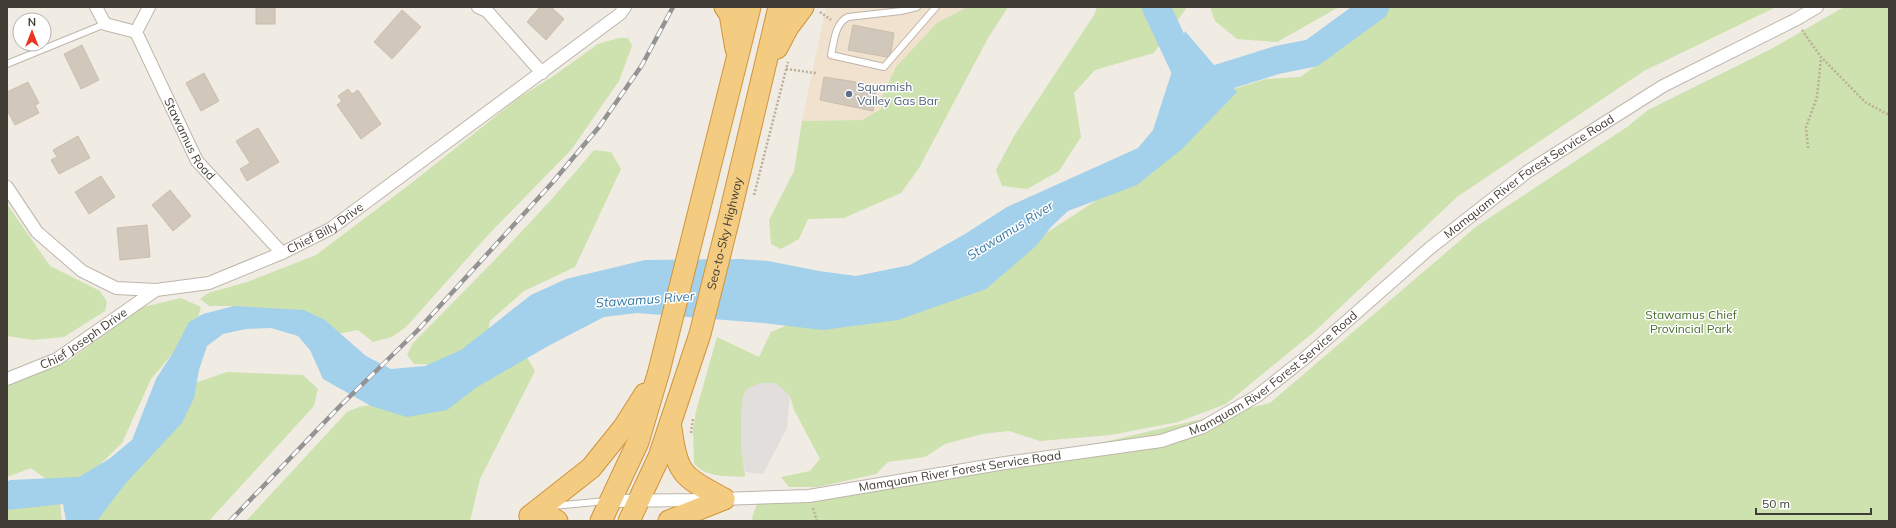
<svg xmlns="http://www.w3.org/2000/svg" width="1896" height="528" viewBox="0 0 1896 528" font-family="Mulish,sans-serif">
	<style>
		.commercial { fill: #f1e1cf }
		.green { fill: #cde2ae }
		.parking { fill: #e1dedb }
		.water { fill: #a3d0ea }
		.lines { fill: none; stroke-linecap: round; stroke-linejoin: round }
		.river { stroke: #a3d0ea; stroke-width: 28 }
		.building { fill: #d1c7ba; stroke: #cbbead }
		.service-casing { stroke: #beb6aa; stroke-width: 8 }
		.minor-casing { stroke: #beb6aa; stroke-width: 14 }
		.trunk-casing { stroke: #d0943d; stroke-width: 23 }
		.path { stroke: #bbae99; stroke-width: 2.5; stroke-dasharray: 2 2; stroke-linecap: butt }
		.service { stroke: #fff; stroke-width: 6 }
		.minor { stroke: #fff; stroke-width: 12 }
		.trunk { stroke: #f4cc81; stroke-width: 21 }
		.rail-casing { stroke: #939393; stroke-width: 4.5 }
		.rail { stroke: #fff; stroke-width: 3; stroke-dasharray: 9; stroke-linecap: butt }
		.service-dot { fill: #5c6f8a; stroke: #fff; stroke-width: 1.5 }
		.labels { text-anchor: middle; stroke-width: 3; stroke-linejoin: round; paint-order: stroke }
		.service-label { font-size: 12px; fill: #4e5e75; stroke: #fff; text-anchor: start }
		.street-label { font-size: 12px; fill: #413c34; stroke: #fff }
		.park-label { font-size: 12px; fill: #486e2c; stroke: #fff }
		.water-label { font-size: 13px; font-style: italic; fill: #367aa4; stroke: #fff }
	</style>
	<rect width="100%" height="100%" fill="#f0ece3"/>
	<polygon class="commercial" points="826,7 967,7 937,23 882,97 881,109 862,120 802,121"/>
	<g class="green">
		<polygon points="967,7 1008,7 988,38 919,168 901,193 844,218 808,219 799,239 781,249 771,244 769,220 794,171 802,121 862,120 881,109 882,97 896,67 937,23"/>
		<polygon points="1097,7 1187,7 1154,53 1095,70 1074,93 1081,137 1059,171 1027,189 1002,186 996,170 1014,136 1094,15"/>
		<polygon points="1210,7 1339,7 1277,42 1237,39 1215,21"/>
		<path d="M1381 7H1776L1644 71 1457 197 1314 332 1226 404 1178 422 1111 435 1040 441 1009 431 982 434 945 444 925 457 888 462 876 474 818 487H789L781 477 810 471 820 459 794 410 790 396 743 397 741 420V446L745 476 742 477C726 476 704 477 694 463L693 429 696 411 717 337 759 357 771 332 792 323 1028 245 1146 168 1224 92 1266 79 1300 77 1337 51Z"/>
		<polygon points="1844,7 1889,7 1889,521 753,521 752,518 758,501 1087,446 1270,403 1477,226 1627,127 1648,110 1771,49"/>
		<polygon points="619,38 628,38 632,46 619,81 571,150 489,234 406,327 392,337 373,342 358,330 337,334 248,313 230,306 209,306 200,299 208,293 247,282 316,255 414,181 520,97 552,77 598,44"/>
		<path d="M594 150 611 152 621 169 575 267 524 291 490 321 485 344 442 365 414 364 407 355 413 343C475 280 538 218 594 150Z"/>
		<polygon points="7,204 50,266 100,291 107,302 105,311 64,337 33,340 7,336"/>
		<polygon points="181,298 201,307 196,325 151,379 122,443 79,485 58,488 31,468 7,477 7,381 70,360 139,308"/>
		<polygon points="526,356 535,371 480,479 470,521 246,521 347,412 359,407 384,403"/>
		<polygon points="227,372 303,375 318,389 314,406 209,521 96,521 189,385"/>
		<polygon points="7,500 60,501 62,521 7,521"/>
	</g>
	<polygon class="parking" points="760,383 776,383 790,396 787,428 763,474 745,472 741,446 741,420 743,396 747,389"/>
	<polygon class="water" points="1185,31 1237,92 1182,149 1137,185 1068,211 1051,227 1036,246 986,289 898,320 823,330 763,323 637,313 604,317 550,345 477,387 447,410 407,417 371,406 323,379 310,350 298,336 271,328 246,329 223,334 207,346 199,370 194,398 182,423 125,484 97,521 66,521 63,504 7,510 7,482 10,480 79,477 109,459 132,440 156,379 174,351 189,322 203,314 234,306 304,310 325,320 366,356 391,369 425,366 461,350 531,295 566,279 645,260 740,259 768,261 819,271 856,276 910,265 965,234 1007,207 1138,148 1153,130"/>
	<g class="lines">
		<g class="river">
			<polyline points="1156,7 1194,88"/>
			<polyline points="1194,98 1213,80 1277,60 1312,53 1375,7"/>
		</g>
	</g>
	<g class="building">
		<rect x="256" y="7" width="19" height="17"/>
		<polygon points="540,7 551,7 564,19 546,40 527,22"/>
		<polygon points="402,10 421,27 392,59 374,42"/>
		<polygon points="853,25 894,33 891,52 887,57 848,50"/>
		<polygon points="82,45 99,80 81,89 64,54"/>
		<polygon points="204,73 219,101 201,111 186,83"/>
		<polygon points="824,77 856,82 856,84 877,88 873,111 820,100"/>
		<polygon points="28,82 39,103 35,105 39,113 15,125 7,110 7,92"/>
		<polygon points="348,89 352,94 358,90 381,124 361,139 337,105 342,101 338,96"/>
		<polygon points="258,128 279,162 247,181 240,169 250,163 236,141"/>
		<polygon points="78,136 90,158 59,174 51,160 57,157 53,150"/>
		<polygon points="101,176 115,197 89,214 75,192"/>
		<polygon points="170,190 191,216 173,231 152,205"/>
		<polygon points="147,225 150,257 120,260 117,228"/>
	</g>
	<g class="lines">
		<defs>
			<g id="service">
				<path d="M917 7 901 11 848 17C835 23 834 42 831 55L884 67 936 7"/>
				<polyline points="7,64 105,24"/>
				<polyline points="553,506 606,501"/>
			</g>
			<g id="minor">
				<polyline points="96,7 105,24 136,32"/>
				<path id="s1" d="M149 7 136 32 197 161 282 253"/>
				<polyline points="478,7 487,11 542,73"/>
				<path id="s2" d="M7 187 37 232 82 271 116 288 156 290 209 283 282 253 330 229 620 14 625 7"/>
				<path id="s3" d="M7 379 57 359 156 290"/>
				<path id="s4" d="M611 501 693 500 809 496 1005 463 1161 441 1203 427 1257 396 1305 358 1430 248 1527 172 1663 86 1795 20 1817 7"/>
			</g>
			<g id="trunk">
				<polyline points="725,7 730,14 736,49"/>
				<polyline points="777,48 788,27 803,7"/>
				<path d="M671 428C677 476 683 476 724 499"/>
				<polyline points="530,516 591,468 624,427 645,394"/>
				<polyline points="530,516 551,517 557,521"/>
				<polyline points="601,521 638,442 659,371 750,7"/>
				<path id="s5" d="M629 521 659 457 700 334 729 218 779 7"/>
				<polyline points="669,521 724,499"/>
			</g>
		</defs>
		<use href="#service" class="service-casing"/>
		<use href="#minor" class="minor-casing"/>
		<use href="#trunk" class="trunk-casing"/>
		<g class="path">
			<polyline points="820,12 831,20"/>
			<polyline points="1802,30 1821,57 1865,102 1889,115"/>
			<polyline points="786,69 816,73"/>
			<polyline points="1808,148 1806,127 1817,97 1821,58"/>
			<polyline points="754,195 788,62"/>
			<polyline points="691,433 693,418"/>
			<polyline points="813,508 817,521"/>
		</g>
		<use href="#service" class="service"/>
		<use href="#minor" class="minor"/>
		<use href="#trunk" class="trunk"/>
		<defs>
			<polyline id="rail" points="230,521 339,407 417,331 552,183 599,127 642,65 673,7"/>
		</defs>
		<use href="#rail" class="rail-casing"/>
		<use href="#rail" class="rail"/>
	</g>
	<circle class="service-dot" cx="849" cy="94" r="4"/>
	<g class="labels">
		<g class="service-label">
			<text x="857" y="91">Squamish<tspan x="857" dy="14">Valley Gas Bar</tspan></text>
		</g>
		<g class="street-label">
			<text dy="4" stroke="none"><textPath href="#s1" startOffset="148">Stawamus Road</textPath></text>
			<text dy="4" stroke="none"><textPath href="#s4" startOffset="1011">Mamquam River Forest Service Road</textPath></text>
			<text dy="4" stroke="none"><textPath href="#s2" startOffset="374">Chief Billy Drive</textPath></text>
			<text dy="4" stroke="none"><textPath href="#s5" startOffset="304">Sea-to-Sky Highway</textPath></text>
			<text dy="4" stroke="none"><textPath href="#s3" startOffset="87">Chief Joseph Drive</textPath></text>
			<text dy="4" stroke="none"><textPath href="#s4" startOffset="687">Mamquam River Forest Service Road</textPath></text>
			<text dy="4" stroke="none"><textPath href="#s4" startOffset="351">Mamquam River Forest Service Road</textPath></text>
		</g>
		<g class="park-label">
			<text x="1691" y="319">Stawamus Chief<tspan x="1691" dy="14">Provincial Park</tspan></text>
		</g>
		<g class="water-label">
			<text transform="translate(1010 230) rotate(-32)" y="5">Stawamus River</text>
			<text transform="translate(645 299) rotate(-4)" y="5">Stawamus River</text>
		</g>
	</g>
	<rect width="1896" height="528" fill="none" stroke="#413c34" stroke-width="16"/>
	<g transform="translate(32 32)"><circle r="19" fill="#ffffff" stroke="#b3b1ae"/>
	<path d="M0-3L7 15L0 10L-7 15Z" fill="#e93721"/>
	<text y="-6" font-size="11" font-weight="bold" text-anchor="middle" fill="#413c34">N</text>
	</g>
	<path d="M1756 508v6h115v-6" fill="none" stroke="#413c34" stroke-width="2"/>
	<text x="1762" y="508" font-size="12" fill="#413c34" stroke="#ffffff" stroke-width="3" paint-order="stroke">50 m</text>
</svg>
